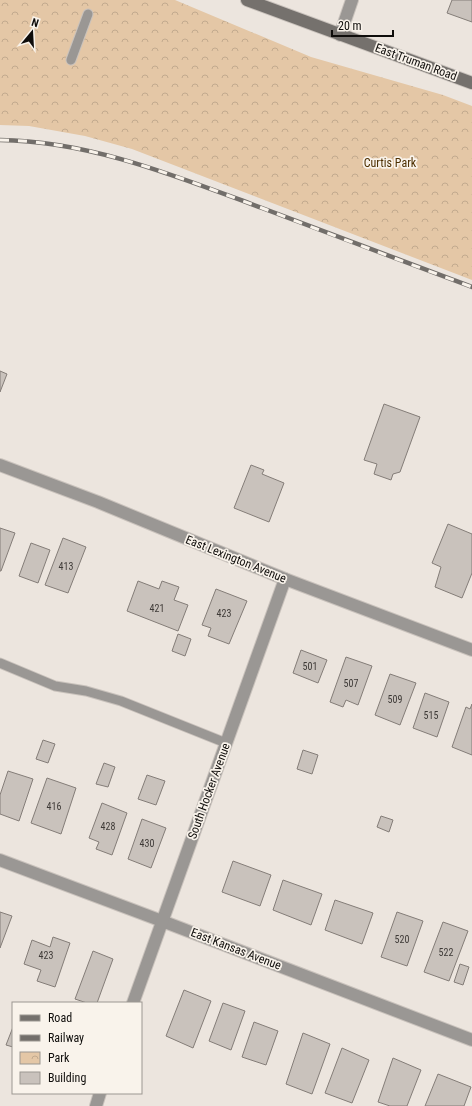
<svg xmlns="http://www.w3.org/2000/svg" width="472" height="1106" viewBox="0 0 472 1106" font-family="'Roboto Condensed',sans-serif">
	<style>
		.park { fill: url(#park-crowns) }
		.building { fill: #c9c2bc; stroke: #847d78 }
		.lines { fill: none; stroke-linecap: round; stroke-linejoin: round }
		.lane-casing { stroke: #c9c2bc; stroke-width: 11 }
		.street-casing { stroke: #c9c2bc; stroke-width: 14 }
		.secondary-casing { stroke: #c9c2bc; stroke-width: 14 }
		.lane { stroke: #9a9794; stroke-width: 9 }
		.street { stroke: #9a9794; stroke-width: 12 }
		.secondary { stroke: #75716d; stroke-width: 12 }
		.rail-casing { stroke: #726e6a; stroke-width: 4.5 }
		.rail { stroke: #f9f3eb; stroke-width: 3; stroke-dasharray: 9; stroke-linecap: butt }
		.labels { text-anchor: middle; stroke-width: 3.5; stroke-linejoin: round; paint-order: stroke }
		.number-label { font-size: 10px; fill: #3e3a37 }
		.street-label { font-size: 12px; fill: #0f0d0b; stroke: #f9f3eb }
		.park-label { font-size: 12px; fill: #4d2f00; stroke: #f9f3eb }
	</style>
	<defs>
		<pattern id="park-crowns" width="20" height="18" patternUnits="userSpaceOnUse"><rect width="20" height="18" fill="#e4c7a6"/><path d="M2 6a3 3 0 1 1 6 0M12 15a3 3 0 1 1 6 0" fill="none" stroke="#c2aa8e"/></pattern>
	</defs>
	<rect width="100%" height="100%" fill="#ece5de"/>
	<polygon class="park" points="0,0 175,0 311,57 443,95 472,106 472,280 132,149 85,136 29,126 0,125"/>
	<g class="building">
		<polygon points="452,0 472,0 472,22 447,13"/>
		<polygon points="0,371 7,374 0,392"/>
		<polygon points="384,404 420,417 400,472 393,474 391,480 374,474 377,464 364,460"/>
		<polygon points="251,465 264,470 262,474 284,483 269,522 234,508"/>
		<polygon points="448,524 472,534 472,573 462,598 435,587 441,567 432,563"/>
		<polygon points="0,528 15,533 1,571 0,571"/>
		<polygon points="63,538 86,547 68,593 45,585"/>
		<polygon points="31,543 50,550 38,583 19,576"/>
		<polygon points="138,581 159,589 162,581 179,587 174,600 188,605 178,631 127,611"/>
		<polygon points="216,589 247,601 229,644 208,636 211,628 202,625"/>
		<polygon points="178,634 191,639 185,656 172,651"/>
		<polygon points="301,650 327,660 318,683 293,673"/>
		<polygon points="346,657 372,666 358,705 346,700 343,707 330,702"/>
		<polygon points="390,674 416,683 400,725 375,715"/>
		<polygon points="425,693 449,702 437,737 413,728"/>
		<polygon points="472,704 472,755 452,747 466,707 470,709"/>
		<polygon points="43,740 55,744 48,763 36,759"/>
		<polygon points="303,750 318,755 312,774 297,769"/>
		<polygon points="104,763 115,767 108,787 96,784"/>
		<polygon points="8,771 33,779 19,821 0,814 0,795"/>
		<polygon points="147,775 165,781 156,805 138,799"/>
		<polygon points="47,778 76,788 61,834 31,823"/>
		<polygon points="102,803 127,813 112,855 96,849 99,842 89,838"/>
		<polygon points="381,816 393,820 389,832 377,827"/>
		<polygon points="142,819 166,828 151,868 128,859"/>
		<polygon points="233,861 271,875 260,906 222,892"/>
		<polygon points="283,880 322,894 311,925 273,910"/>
		<polygon points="335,900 373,913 362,944 325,930"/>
		<polygon points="0,912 12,916 0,948"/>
		<polygon points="397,912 423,921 407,966 381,957"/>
		<polygon points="443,922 468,931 449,981 424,972"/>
		<polygon points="53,937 70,943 55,987 37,981 41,970 24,964 32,940 50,947"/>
		<polygon points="93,951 113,959 97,1003 87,1003 75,999"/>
		<polygon points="460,964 469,967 463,985 454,982"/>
		<polygon points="184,990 211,1001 193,1048 166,1036"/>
		<polygon points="223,1003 245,1011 231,1050 209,1041"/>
		<polygon points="254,1022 278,1031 266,1065 242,1057"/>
		<polygon points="13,1027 13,1047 6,1045"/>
		<polygon points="303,1033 330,1044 312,1094 286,1084"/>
		<polygon points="342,1048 369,1060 352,1103 325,1093"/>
		<polygon points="393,1058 421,1070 407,1106 390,1106 378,1102"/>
		<polygon points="438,1074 471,1087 464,1106 425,1106"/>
	</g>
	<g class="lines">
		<defs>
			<g id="lane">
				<polyline points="71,60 88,14"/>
				<polyline points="0,663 55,686 86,691 121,701 226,743"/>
			</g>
			<g id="street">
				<polyline points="340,35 352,0"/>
				<polyline points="0,465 98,502 285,579 472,650"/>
				<polyline points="0,860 162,921 472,1040"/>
				<polyline points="133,1003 285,579"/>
				<polyline points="96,1106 100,1093"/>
			</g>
			<polyline id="secondary" points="247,0 472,83"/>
		</defs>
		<use href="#lane" class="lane-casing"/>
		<use href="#street" class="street-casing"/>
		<use href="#secondary" class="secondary-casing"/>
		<use href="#lane" class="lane"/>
		<use href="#street" class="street"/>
		<use href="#secondary" class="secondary"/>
		<defs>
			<path id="rail" d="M0 140C91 141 178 177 262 208 332 235 402 261 472 287"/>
		</defs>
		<use href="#rail" class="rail-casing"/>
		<use href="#rail" class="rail"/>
	</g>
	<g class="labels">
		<g class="number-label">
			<text x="66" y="570">413</text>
			<text x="157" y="612">421</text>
			<text x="224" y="617">423</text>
			<text x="310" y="670">501</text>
			<text x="351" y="687">507</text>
			<text x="395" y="703">509</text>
			<text x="431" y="719">515</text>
			<text x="54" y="810">416</text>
			<text x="108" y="830">428</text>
			<text x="147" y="847">430</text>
			<text x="402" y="943">520</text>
			<text x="446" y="956">522</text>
			<text x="46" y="959">423</text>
		</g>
		<g class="street-label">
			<text transform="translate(416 62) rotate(20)" y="4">East Truman Road</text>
			<text transform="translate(236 559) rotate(22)" y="4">East Lexington Avenue</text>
			<text transform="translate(209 791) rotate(-70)" y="4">South Hocker Avenue</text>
			<text transform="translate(236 949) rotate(21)" y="4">East Kansas Avenue</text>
		</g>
		<g class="park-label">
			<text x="390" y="167">Curtis Park</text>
		</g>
	</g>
	<rect x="12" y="1002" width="130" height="92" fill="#f9f3eb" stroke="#9b9791"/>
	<rect x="20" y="1015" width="20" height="6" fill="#75716d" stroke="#9b9791"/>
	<text x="48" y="1022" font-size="12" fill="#0f0d0b">Road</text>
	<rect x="20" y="1035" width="20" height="6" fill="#726e6a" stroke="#9b9791"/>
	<text x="48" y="1042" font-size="12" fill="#0f0d0b">Railway</text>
	<rect x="20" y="1052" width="20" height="12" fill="url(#park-crowns)" stroke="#9b9791"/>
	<text x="48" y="1062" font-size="12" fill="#0f0d0b">Park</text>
	<rect x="20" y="1072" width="20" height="12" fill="#c9c2bc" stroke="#9b9791"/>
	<text x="48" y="1082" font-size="12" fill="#0f0d0b">Building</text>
	<g transform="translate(32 32) rotate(18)" stroke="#f9f3eb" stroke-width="3" paint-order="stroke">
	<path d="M0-3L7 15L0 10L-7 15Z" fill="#0f0d0b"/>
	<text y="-6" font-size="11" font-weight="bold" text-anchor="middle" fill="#0f0d0b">N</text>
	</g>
	<path d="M332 30v6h61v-6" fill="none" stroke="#0f0d0b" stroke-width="2"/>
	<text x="338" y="30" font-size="12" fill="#0f0d0b" stroke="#f9f3eb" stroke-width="3" paint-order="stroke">20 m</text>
</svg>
